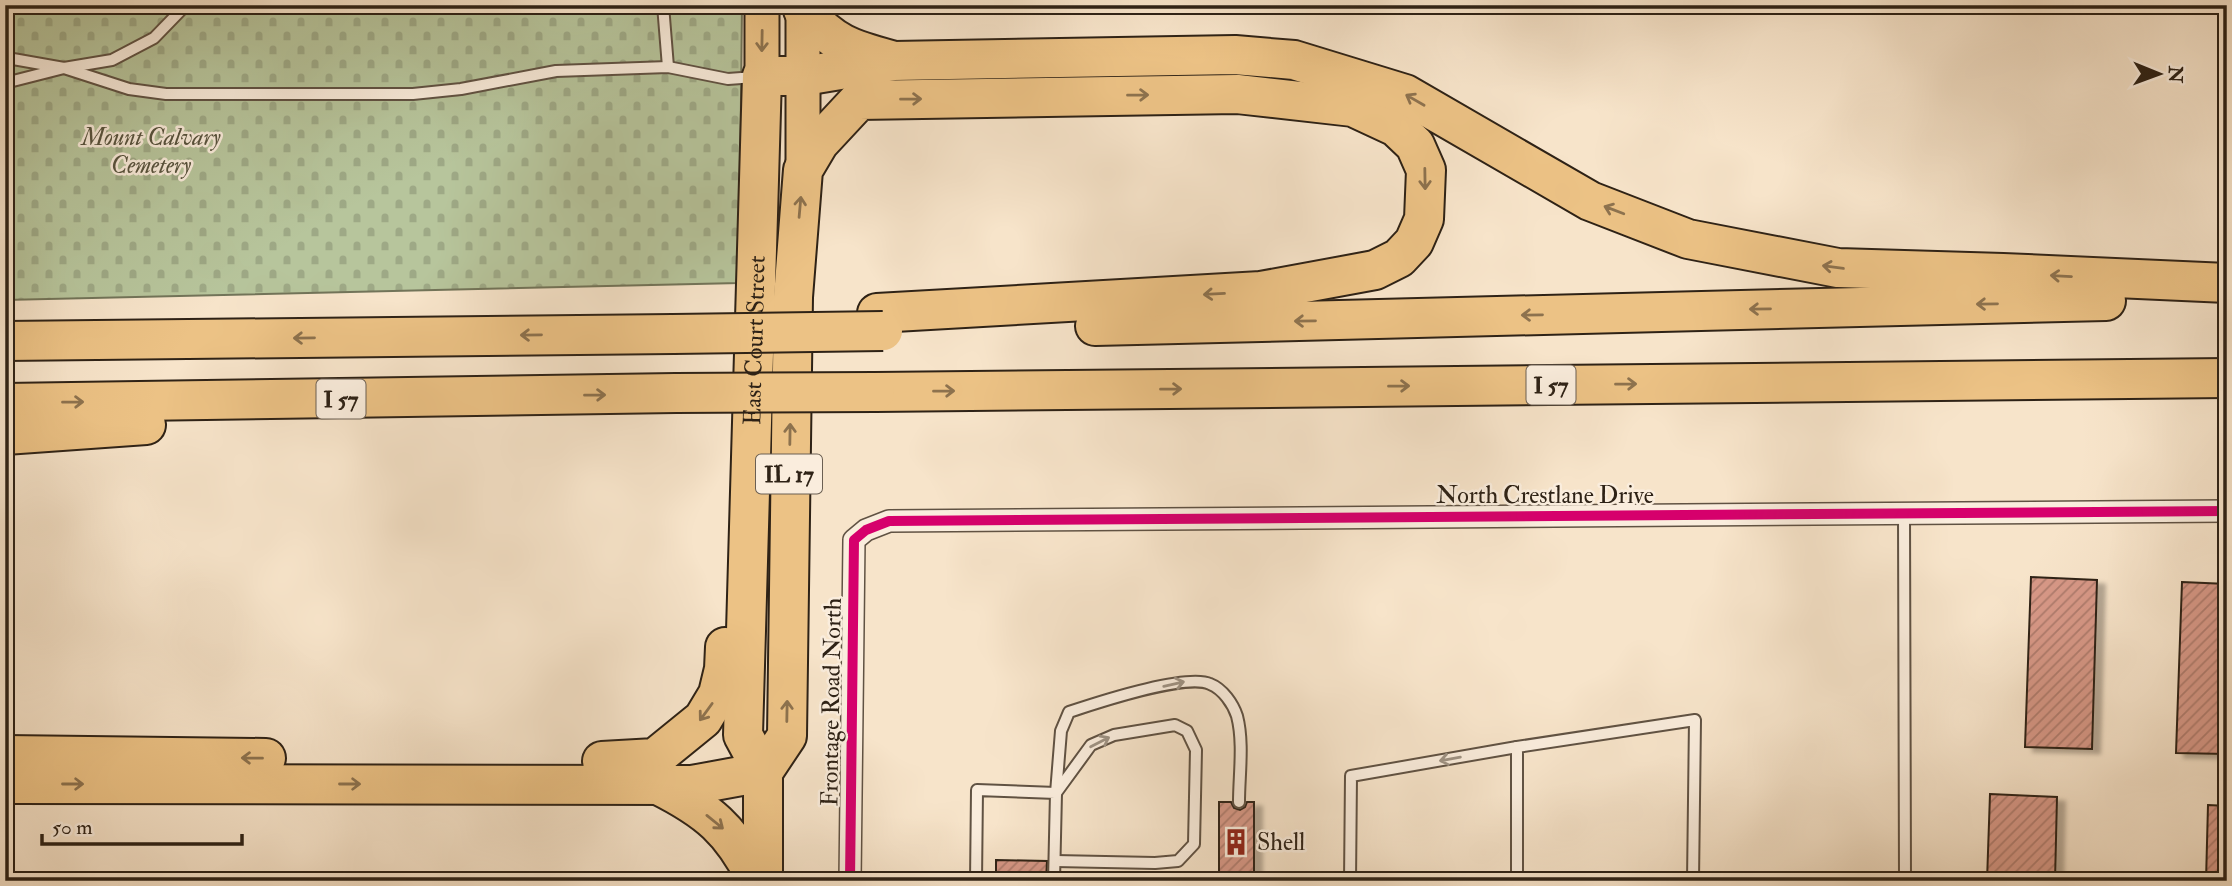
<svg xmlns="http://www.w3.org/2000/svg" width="2232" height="886" viewBox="0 0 2232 886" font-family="'IM FELL Double Pica',serif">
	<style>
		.cemetery { fill: url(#cemetery-stones); stroke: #727459; stroke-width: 2 }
		.building { fill: url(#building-hatch); stroke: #2e2216; stroke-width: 2; filter: url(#shadow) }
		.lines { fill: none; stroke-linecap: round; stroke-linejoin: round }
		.lane-casing { stroke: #605243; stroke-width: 14 }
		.street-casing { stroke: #605243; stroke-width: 24 }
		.primary-casing { stroke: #2e2216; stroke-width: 37 }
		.highway-casing { stroke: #2e2216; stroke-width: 42 }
		.lane { stroke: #faeddd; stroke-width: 10 }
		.street { stroke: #faeddd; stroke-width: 21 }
		.primary { stroke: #ecc285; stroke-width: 33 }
		.highway { stroke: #ecc285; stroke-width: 38 }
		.highway-bridge-casing { stroke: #2e2216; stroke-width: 42; stroke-linecap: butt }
		.highway-bridge { stroke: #ecc285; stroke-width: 38 }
		.cycleway-casing { stroke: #faeddd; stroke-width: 15 }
		.cycleway { stroke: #d6006c; stroke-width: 10 }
		.oneway { stroke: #8d724e }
		.oneway2 { stroke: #9e9283 }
		.labels { text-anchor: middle; stroke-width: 5; stroke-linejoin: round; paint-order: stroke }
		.shield { fill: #faeddd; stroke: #6b5f52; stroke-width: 2 }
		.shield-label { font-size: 23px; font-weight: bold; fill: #2e2216 }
		.park-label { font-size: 24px; font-style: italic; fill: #57533e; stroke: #faeddd }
		.street-label { font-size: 24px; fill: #2e2216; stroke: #faeddd }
		.poi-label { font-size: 24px; fill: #2e2216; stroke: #faeddd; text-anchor: start }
	</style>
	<defs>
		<pattern id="cemetery-stones" width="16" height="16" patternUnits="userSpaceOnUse" patternTransform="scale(1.75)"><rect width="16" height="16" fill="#b7c59c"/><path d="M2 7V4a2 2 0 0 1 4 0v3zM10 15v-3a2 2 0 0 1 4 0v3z" fill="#9ea986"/></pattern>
		<pattern id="building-hatch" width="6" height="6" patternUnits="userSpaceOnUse" patternTransform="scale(1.75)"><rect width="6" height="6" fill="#d79887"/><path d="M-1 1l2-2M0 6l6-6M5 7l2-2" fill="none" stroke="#af7c6d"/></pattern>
		<filter id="shadow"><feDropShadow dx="8" dy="4.5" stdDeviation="2" flood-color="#0004"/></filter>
	</defs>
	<rect width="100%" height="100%" fill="#f7e4ca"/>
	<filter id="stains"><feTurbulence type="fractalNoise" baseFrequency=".00286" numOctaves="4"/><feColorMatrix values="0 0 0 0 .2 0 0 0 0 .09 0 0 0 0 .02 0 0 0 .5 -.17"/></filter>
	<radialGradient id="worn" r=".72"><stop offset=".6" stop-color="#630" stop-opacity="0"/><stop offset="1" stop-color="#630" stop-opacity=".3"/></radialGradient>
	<polygon class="cemetery" points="5,5 742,5 739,283 5,300"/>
	<g class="building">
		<polygon points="2031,577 2097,580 2092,749 2025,747"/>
		<polygon points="2182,582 2227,584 2227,754 2176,753"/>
		<polygon points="1990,794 2057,797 2055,881 1987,881"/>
		<polygon points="1219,802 1231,802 1234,808 1240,810 1245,807 1247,802 1254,802 1254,881 1219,881"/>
		<polygon points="2208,805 2227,806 2227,881 2206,881"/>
		<polygon points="996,860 1047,861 1046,881 996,881"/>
	</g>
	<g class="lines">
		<defs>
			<g id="lane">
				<polyline points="663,5 668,67"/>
				<polyline points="5,55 13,59 64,68 112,60 154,38 186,5"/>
				<polyline points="5,83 64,68 129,89 166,94 413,94 461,89 556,71 668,67 728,79 755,77"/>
				<polyline points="1904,514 1905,881"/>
				<path d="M1056 793 1061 731 1069 712C1096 703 1187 673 1210 684 1223 689 1233 704 1237 716 1244 743 1239 775 1239 802"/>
				<polyline points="1055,861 1155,863 1178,861 1194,844 1196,750 1187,731 1175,725 1114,735 1091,745 1056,793"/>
				<polyline points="976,881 977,790 1056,793 1054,881"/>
				<polyline points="1350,881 1351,776 1517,747"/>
				<polyline points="1517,881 1517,747 1695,720 1693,881"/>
			</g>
			<polyline id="street" points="850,881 854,540 866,530 889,521 2227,511"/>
			<g id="primary">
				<polyline points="762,76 762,5"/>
				<polyline points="803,170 803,5"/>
			</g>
			<g id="highway">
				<path d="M803 10C833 44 850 49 891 60"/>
				<polyline points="1095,326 2106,301"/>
				<polyline points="5,341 673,334"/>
				<polyline points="875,392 2227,378"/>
				<polyline points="5,403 676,393"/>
				<polyline points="5,435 146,425"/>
				<polyline points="5,755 266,758"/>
				<polyline points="602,761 655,758 703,719 718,694 724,669 725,647"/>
				<polyline points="5,784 692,785 763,772 787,736 793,297 803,170 819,143 859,100 1237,94 1353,107 1396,127 1415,145 1426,170 1424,219 1414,242 1399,258 1375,270 1261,291 877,313"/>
				<path d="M658 785C708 810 732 830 757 881"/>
				<path id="s1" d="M763 881V772L743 735 762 76H804L894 61 1235 55 1294 60 1405 94 1590 201 1688 239 1838 268 2003 273 2227 283"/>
			</g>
		</defs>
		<use href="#lane" class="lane-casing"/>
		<use href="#street" class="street-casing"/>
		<use href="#primary" class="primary-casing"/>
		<use href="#highway" class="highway-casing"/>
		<use href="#lane" class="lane"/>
		<use href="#street" class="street"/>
		<use href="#primary" class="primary"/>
		<use href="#highway" class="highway"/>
		<defs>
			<g id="highway-bridge">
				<polyline points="673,334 883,331"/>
				<polyline points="676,393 875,392"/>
			</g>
		</defs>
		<use href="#highway-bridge" class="highway-bridge-casing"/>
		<use href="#highway-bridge" class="highway-bridge"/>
		<defs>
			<polyline id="cycleway" points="850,881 854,540 866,530 889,521 2227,511"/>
		</defs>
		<use href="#cycleway" class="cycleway-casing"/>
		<use href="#cycleway" class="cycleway"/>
	</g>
	<defs><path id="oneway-shaft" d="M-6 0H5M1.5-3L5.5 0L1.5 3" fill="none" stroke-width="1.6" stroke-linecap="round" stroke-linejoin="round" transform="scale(1.75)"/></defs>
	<g class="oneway">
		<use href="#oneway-shaft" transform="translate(762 41) rotate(91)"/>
		<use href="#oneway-shaft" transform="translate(1138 95) rotate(-1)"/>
		<use href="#oneway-shaft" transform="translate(911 99) rotate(-1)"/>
		<use href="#oneway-shaft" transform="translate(1415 100) rotate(-150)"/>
		<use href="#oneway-shaft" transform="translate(1425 179) rotate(89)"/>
		<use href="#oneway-shaft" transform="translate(800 207) rotate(-85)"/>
		<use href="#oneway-shaft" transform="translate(1614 210) rotate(-159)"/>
		<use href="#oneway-shaft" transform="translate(1833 267) rotate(-172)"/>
		<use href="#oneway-shaft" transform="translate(2061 276) rotate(-177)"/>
		<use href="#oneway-shaft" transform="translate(1214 294) rotate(177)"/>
		<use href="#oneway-shaft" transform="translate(1987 304) rotate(179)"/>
		<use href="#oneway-shaft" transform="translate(1760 309) rotate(179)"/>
		<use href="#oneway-shaft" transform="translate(1532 315) rotate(179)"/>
		<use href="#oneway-shaft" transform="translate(1305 321) rotate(179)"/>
		<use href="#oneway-shaft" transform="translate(531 335) rotate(179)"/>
		<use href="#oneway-shaft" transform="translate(304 338) rotate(179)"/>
		<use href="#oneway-shaft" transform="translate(1626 384) rotate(-1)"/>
		<use href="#oneway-shaft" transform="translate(1399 386) rotate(-1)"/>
		<use href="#oneway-shaft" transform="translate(1171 389) rotate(-1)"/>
		<use href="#oneway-shaft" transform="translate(944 391) rotate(-1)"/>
		<use href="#oneway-shaft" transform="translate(595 395) rotate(-1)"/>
		<use href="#oneway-shaft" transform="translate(73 402) rotate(-1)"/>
		<use href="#oneway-shaft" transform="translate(790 434) rotate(-89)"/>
		<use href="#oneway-shaft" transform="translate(787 711) rotate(-89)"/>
		<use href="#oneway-shaft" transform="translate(706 712) rotate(126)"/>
		<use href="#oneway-shaft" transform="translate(252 758) rotate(-179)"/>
		<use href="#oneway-shaft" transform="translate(73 784)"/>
		<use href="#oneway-shaft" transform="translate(350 784)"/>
		<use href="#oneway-shaft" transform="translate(715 822) rotate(39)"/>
	</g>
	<g class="oneway2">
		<use href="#oneway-shaft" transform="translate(1174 684) rotate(-13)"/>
		<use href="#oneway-shaft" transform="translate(1100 742) rotate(-27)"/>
		<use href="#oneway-shaft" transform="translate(1450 759) rotate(170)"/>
	</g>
	<defs>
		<symbol id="building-bare" viewBox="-9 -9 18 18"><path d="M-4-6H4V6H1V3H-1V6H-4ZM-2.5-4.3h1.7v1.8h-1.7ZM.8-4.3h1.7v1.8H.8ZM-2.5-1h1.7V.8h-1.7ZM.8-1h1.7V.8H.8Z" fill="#8f2418" stroke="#faeddd" stroke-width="2.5" paint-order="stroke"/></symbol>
	</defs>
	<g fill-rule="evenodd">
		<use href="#building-bare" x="1217" y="823" width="38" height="38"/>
	</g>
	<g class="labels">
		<g class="shield">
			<rect x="1526.5" y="365.5" width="49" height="39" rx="5"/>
			<rect x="316.5" y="379.5" width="49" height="39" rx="5"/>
			<rect x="756" y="454.5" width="66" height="39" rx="5"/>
		</g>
		<g class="shield-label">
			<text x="1551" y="393">I 57</text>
			<text x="341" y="407">I 57</text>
			<text x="789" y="482">IL 17</text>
		</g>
		<g class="park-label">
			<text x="151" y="145">Mount Calvary<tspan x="151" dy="28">Cemetery</tspan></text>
		</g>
		<g class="street-label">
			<text dy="8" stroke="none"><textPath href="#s1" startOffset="546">East Court Street</textPath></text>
			<text x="1545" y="503">North Crestlane Drive</text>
			<text transform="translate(831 702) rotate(-89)" y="8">Frontage Road North</text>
		</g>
		<g class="poi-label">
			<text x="1257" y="850">Shell</text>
		</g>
	</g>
	<rect width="2232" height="886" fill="none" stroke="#f7e4ca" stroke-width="28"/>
	<rect x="7" y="7" width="2218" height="872" fill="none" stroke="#2e2216" stroke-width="3.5"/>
	<rect x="14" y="14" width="2204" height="858" fill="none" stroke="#2e2216" stroke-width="2"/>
	<g transform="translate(2159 74) rotate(91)" stroke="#faeddd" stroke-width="5" paint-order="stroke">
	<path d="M0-5L12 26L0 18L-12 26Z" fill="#2e2216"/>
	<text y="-10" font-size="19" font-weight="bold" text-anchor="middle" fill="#2e2216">N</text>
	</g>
	<path d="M42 834v10h200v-10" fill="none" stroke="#2e2216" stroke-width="3.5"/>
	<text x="52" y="834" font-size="21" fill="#2e2216" stroke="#faeddd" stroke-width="5" paint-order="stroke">50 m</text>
	<rect width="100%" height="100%" filter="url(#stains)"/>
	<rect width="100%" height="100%" fill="url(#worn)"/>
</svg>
